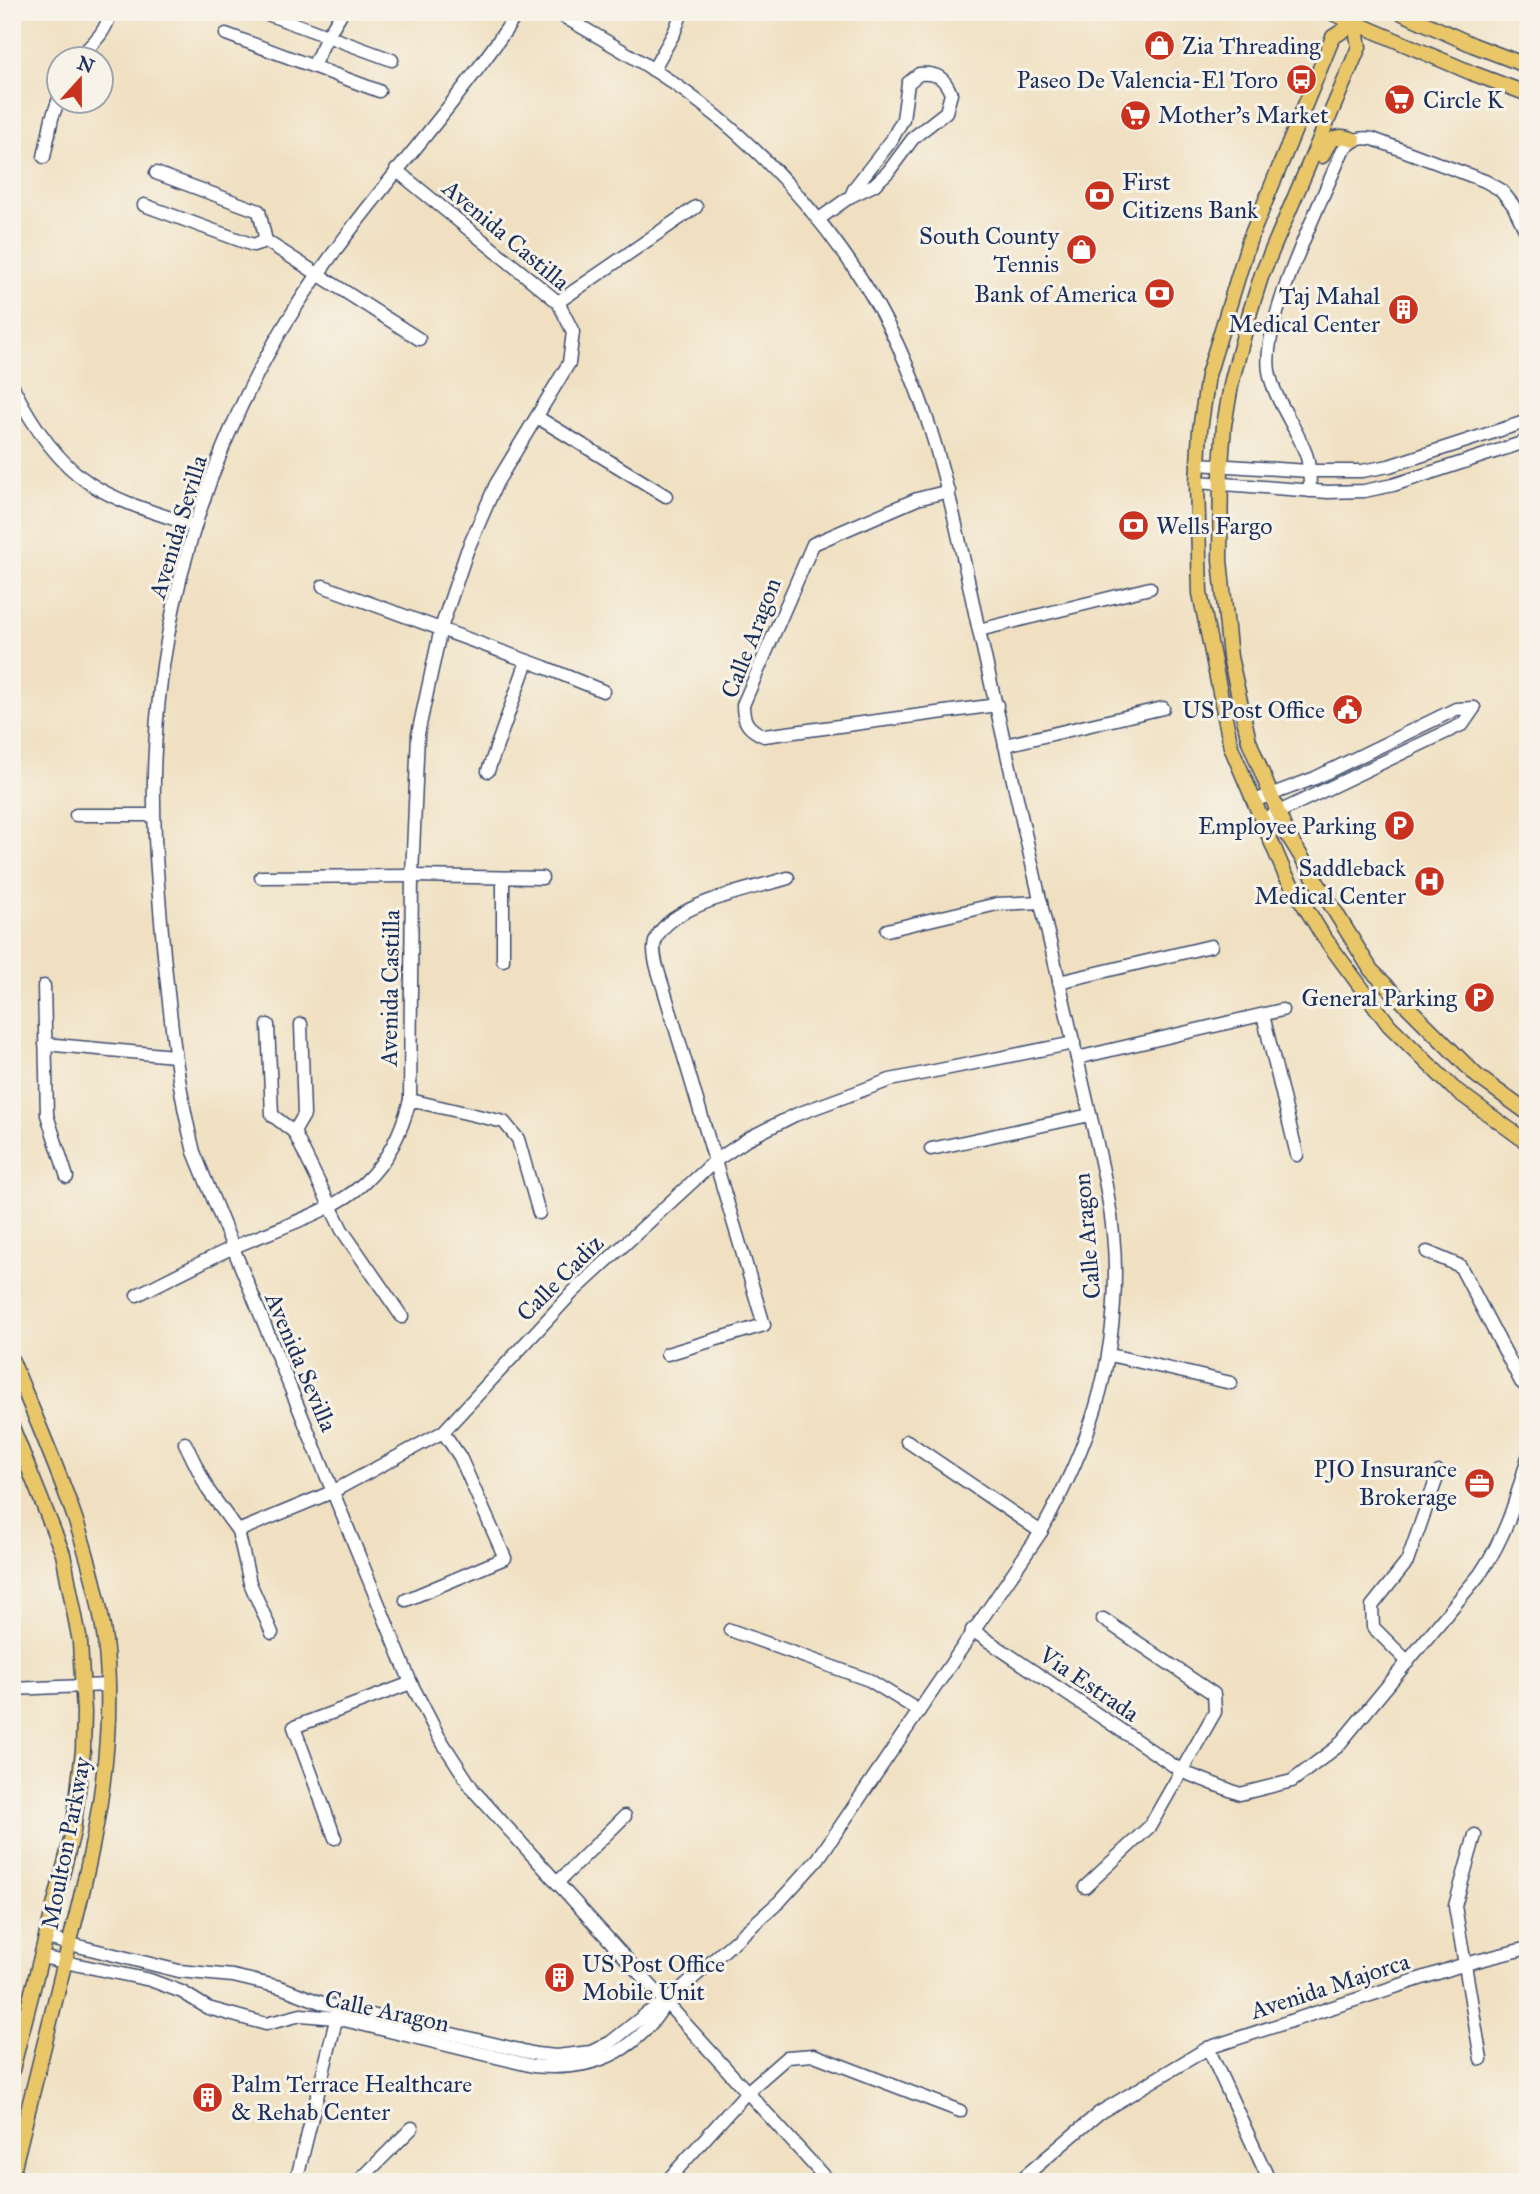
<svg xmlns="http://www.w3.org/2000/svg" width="1540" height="2194" viewBox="0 0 1540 2194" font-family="'IM FELL Great Primer',serif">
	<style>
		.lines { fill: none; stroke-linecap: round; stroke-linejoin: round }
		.minor-casing { stroke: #3b4a6d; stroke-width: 15 }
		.major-casing { stroke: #3b4a6d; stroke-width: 17 }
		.minor { stroke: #fff; stroke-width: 12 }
		.major { stroke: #e9c769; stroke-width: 14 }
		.labels { text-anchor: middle; stroke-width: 6; stroke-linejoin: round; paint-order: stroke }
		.poi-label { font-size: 24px; fill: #1b2f5e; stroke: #f7f3e8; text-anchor: end }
		.street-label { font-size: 24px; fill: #1b2f5e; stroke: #f7f3e8 }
	</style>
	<rect width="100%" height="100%" fill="#f7f3e8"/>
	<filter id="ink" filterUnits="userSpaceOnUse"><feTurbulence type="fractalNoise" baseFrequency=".0143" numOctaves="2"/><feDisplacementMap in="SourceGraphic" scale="14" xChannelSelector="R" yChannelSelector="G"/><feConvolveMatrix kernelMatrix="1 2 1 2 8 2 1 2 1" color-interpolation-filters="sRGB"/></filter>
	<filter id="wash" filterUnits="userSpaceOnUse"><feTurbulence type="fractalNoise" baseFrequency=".00686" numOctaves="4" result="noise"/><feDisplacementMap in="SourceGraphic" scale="28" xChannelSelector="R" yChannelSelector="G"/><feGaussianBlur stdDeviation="1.57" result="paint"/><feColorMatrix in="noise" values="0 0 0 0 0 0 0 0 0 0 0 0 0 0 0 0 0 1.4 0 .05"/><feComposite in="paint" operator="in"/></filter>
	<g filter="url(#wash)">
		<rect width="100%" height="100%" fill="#f0e0c1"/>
	</g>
	<g filter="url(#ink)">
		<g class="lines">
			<defs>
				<g id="minor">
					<polyline points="262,12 392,60"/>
					<path d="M518 12C450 115 363 203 296 307 214 434 162 597 155 749 151 818 158 886 164 955 171 1022 177 1086 194 1152L411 1683 439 1737 474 1791 829 2182"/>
					<polyline points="226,34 379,91"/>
					<path d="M77 60C93 42 104 36 111 12"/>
					<polyline points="313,66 328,35 342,12"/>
					<polyline points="653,70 674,33 682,12"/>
					<polyline points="44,157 52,118 60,96"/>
					<polyline points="156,173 259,211 266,241"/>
					<polyline points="144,205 253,245 266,241"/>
					<path d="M819 219 851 196 874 185 888 172 914 137 946 112 951 94C945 78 937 72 919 74L908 83 903 119 891 141 855 187 851 196"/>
					<polyline points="266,241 419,339"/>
					<polyline points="558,302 696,207"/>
					<path d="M12 385C30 421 55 460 89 483 121 504 160 514 195 526"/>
					<polyline points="537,417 666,496"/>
					<polyline points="1197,464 1309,471 1362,471 1389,466 1528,421"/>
					<polyline points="1197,482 1328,492 1364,491 1393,485 1528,441"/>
					<path d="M949 491 917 499 813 544 743 705C743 722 748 729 764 736L997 705"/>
					<path d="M1310 491C1310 479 1310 465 1306 454 1296 426 1274 400 1269 371 1261 322 1322 200 1343 150 1353 141 1358 136 1373 139L1485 181 1501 190 1513 205 1528 236"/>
					<polyline points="323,586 544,667 603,691"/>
					<polyline points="979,630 1150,588"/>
					<polyline points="1005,745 1163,708"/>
					<polyline points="488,771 527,661"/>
					<polyline points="1254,801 1315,778 1456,709 1474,708"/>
					<polyline points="76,815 153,815"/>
					<polyline points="1262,820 1463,724 1474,708"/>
					<polyline points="261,877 412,876 542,878"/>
					<polyline points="887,930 997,904 1041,902"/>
					<polyline points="503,960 503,878"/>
					<polyline points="1059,982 1211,946"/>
					<polyline points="44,986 47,1115 67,1177"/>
					<polyline points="1263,1015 1297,1155"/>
					<polyline points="268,1025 272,1115 294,1132 342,1230 402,1317"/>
					<polyline points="45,1044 174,1056"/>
					<polyline points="1077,1058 1282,1010"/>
					<polyline points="410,1100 504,1122 518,1139 539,1213"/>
					<polyline points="294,1132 304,1115 301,1024"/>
					<polyline points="931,1149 1090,1115"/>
					<polyline points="1427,1252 1460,1266 1521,1382 1528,1388"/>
					<path d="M137 1295C169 1279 201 1262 234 1247 272 1230 334 1212 364 1183 389 1159 401 1133 410 1100L412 876 418 734 441 628 467 551 496 484 569 363 573 332 558 302 396 170"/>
					<path d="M667 1354 764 1325 664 990C660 976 651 955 655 942 666 904 753 889 788 878"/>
					<polyline points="1110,1355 1231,1383"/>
					<polyline points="907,1441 1041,1532"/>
					<polyline points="185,1443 208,1490 238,1531 250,1583 272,1633"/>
					<polyline points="238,1531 332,1492 443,1432 573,1292 715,1161 751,1137 795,1115 890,1080 1074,1043"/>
					<polyline points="406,1600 505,1558 460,1457 443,1432"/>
					<polyline points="730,1630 869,1680 919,1711"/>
					<path d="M972 1630 1183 1772 1240 1794 1292 1781 1337 1747 1480 1574C1507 1534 1515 1503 1528 1457"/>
					<polyline points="1408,1662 1373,1627 1372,1606 1407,1562 1439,1472"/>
					<polyline points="12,1689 108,1685"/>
					<polyline points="1475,1835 1455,1906 1481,2059"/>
					<polyline points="335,1838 294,1727 411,1683"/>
					<polyline points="557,1883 625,1816"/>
					<polyline points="1085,1887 1150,1826 1215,1712 1214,1694 1103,1619"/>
					<path d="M46 1938 179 1971 233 1976 280 1987 325 2004 536 2054 556 2056 591 2052 611 2042 646 2014 666 2002 779 1902 818 1859 1041 1532C1089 1445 1115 1371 1115 1271 1115 1213 1100 1157 1087 1101 1072 1037 1057 972 1042 908 1020 813 998 718 977 622 951 501 929 380 858 274 804 193 735 122 652 69 621 49 588 31 556 12"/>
					<path d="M41 1957 150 1980 182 1992 208 2008 266 2024 301 2015 336 2018 533 2066C591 2072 636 2054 666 2002"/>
					<polyline points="1208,2048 1270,2182"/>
					<polyline points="296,2182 338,2012"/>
					<polyline points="358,2182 412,2128"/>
					<polyline points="666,2182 747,2092 787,2057 814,2055 960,2111"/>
					<polyline points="1018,2182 1099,2113 1208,2048 1465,1964 1528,1948"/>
				</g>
				<g id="major">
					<polyline points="1330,12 1472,73 1528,94"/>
					<polyline points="1359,12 1355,23 1359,47 1262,274 1250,312 1232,380 1224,425 1221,466 1220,560 1230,657 1249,741 1286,832 1371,970 1477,1076 1528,1113"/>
					<polyline points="1400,12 1473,45 1528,66"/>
					<polyline points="1355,23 1333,37 1249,241 1208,375 1200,430 1197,482 1200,593 1231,747 1285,874 1323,936 1389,1025 1453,1088 1528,1143"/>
					<path d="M1322 156C1329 140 1336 132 1354 140"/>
					<path d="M12 1361C50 1453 92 1542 105 1641 118 1752 91 1859 64 1965 47 2035 29 2105 12 2175"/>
					<polyline points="12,1427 63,1554 80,1642 84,1712 83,1750 73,1832 12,2070"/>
				</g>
			</defs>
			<use href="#minor" class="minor-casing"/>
			<use href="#major" class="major-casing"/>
			<use href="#minor" class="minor"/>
			<use href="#major" class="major"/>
		</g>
	</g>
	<defs>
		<symbol id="shop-disc" viewBox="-11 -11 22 22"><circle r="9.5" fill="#c8321e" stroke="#f7f3e8"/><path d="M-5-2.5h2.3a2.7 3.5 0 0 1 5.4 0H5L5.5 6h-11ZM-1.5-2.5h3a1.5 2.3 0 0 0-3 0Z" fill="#fff"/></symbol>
		<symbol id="bus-disc" viewBox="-11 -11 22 22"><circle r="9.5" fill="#c8321e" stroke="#f7f3e8"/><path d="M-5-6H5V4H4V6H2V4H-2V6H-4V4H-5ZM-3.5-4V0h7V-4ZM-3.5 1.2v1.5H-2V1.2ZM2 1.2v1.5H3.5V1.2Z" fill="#fff"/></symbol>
		<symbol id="supermarket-disc" viewBox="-11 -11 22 22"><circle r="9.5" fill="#c8321e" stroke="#f7f3e8"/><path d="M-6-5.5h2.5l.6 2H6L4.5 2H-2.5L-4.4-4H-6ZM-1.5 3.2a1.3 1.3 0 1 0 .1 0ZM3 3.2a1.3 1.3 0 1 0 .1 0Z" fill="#fff"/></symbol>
		<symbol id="bank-disc" viewBox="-11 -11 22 22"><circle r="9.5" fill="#c8321e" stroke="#f7f3e8"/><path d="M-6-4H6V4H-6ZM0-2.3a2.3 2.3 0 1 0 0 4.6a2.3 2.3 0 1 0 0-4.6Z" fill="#fff"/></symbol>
		<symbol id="building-disc" viewBox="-11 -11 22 22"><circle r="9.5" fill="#c8321e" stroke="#f7f3e8"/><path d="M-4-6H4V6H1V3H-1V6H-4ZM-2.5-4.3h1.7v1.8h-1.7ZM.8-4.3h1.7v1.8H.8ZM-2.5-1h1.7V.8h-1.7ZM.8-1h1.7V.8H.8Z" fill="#fff"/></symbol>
		<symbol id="civic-disc" viewBox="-11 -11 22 22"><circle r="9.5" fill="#c8321e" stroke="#f7f3e8"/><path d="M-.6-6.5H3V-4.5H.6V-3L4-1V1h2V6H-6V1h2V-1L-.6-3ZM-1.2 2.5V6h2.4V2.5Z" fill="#fff"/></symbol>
		<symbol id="parking-disc" viewBox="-11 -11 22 22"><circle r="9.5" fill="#c8321e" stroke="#f7f3e8"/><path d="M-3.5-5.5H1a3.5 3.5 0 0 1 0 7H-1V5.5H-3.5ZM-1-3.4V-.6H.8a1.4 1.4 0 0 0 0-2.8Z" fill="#fff"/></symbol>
		<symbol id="hospital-disc" viewBox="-11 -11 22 22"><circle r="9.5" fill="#c8321e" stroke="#f7f3e8"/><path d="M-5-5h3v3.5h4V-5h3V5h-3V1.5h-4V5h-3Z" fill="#fff"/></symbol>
		<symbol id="office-disc" viewBox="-11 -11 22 22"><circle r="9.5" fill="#c8321e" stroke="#f7f3e8"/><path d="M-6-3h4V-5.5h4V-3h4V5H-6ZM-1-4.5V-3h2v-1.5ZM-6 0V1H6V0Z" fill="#fff"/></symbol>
	</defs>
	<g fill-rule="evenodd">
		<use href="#shop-disc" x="1142" y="28" width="35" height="35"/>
		<use href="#bus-disc" x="1284" y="62" width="35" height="35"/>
		<use href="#supermarket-disc" x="1382" y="82" width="35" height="35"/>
		<use href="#supermarket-disc" x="1118" y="98" width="35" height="35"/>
		<use href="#bank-disc" x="1082" y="178" width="35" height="35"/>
		<use href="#shop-disc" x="1064" y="232" width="35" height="35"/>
		<use href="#bank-disc" x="1142" y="276" width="35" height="35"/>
		<use href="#building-disc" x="1386" y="292" width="35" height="35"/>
		<use href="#bank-disc" x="1116" y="508" width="35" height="35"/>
		<use href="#civic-disc" x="1330" y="692" width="35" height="35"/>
		<use href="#parking-disc" x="1382" y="808" width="35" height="35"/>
		<use href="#hospital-disc" x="1412" y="864" width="35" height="35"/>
		<use href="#parking-disc" x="1462" y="980" width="35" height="35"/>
		<use href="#office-disc" x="1462" y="1466" width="35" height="35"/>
		<use href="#building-disc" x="542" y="1960" width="35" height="35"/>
		<use href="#building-disc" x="190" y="2080" width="35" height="35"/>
	</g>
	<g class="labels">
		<g class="poi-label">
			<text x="1182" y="54" text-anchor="start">Zia Threading</text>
			<text x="1278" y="88">Paseo De Valencia-El Toro</text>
			<text x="1423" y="108" text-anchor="start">Circle K</text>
			<text x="1158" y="123" text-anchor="start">Mother's Market</text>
			<text x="1122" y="190" text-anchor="start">First<tspan x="1122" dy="28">Citizens Bank</tspan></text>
			<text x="1059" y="244">South County<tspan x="1059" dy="28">Tennis</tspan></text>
			<text x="1137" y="302">Bank of America</text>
			<text x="1380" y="304">Taj Mahal<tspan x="1380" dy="28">Medical Center</tspan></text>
			<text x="1156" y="534" text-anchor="start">Wells Fargo</text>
			<text x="1325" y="718">US Post Office</text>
			<text x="1376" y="834">Employee Parking</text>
			<text x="1406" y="876">Saddleback<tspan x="1406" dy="28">Medical Center</tspan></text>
			<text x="1457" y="1006">General Parking</text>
			<text x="1457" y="1477">PJO Insurance<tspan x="1457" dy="28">Brokerage</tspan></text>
			<text x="582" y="1972" text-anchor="start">US Post Office<tspan x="582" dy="28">Mobile Unit</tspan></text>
			<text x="231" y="2092" text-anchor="start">Palm Terrace Healthcare<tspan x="231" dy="28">&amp; Rehab Center</tspan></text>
		</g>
		<g class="street-label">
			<text transform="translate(506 235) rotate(40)" y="8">Avenida Castilla</text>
			<text transform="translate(178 527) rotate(-73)" y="8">Avenida Sevilla</text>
			<text transform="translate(751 638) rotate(-69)" y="8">Calle Aragon</text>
			<text transform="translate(390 988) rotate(-89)" y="8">Avenida Castilla</text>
			<text transform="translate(1087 1236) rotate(-95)" y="8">Calle Aragon</text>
			<text transform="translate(560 1278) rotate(-45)" y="8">Calle Cadiz</text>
			<text transform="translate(301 1362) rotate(67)" y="8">Avenida Sevilla</text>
			<text transform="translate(1089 1684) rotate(34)" y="8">Via Estrada</text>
			<text transform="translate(66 1843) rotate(-79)" y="8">Moulton Parkway</text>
			<text transform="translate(1330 1986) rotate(-18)" y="8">Avenida Majorca</text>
			<text transform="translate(387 2011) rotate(12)" y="8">Calle Aragon</text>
		</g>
	</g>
	<rect width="1540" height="2194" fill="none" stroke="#f7f3e8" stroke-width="42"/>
	<g transform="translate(80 80) rotate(21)"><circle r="33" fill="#f7f3e8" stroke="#9fa5b1" stroke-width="2"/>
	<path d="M0-5L12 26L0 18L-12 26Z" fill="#c8321e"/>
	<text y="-10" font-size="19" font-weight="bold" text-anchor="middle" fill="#1b2f5e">N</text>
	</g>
</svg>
